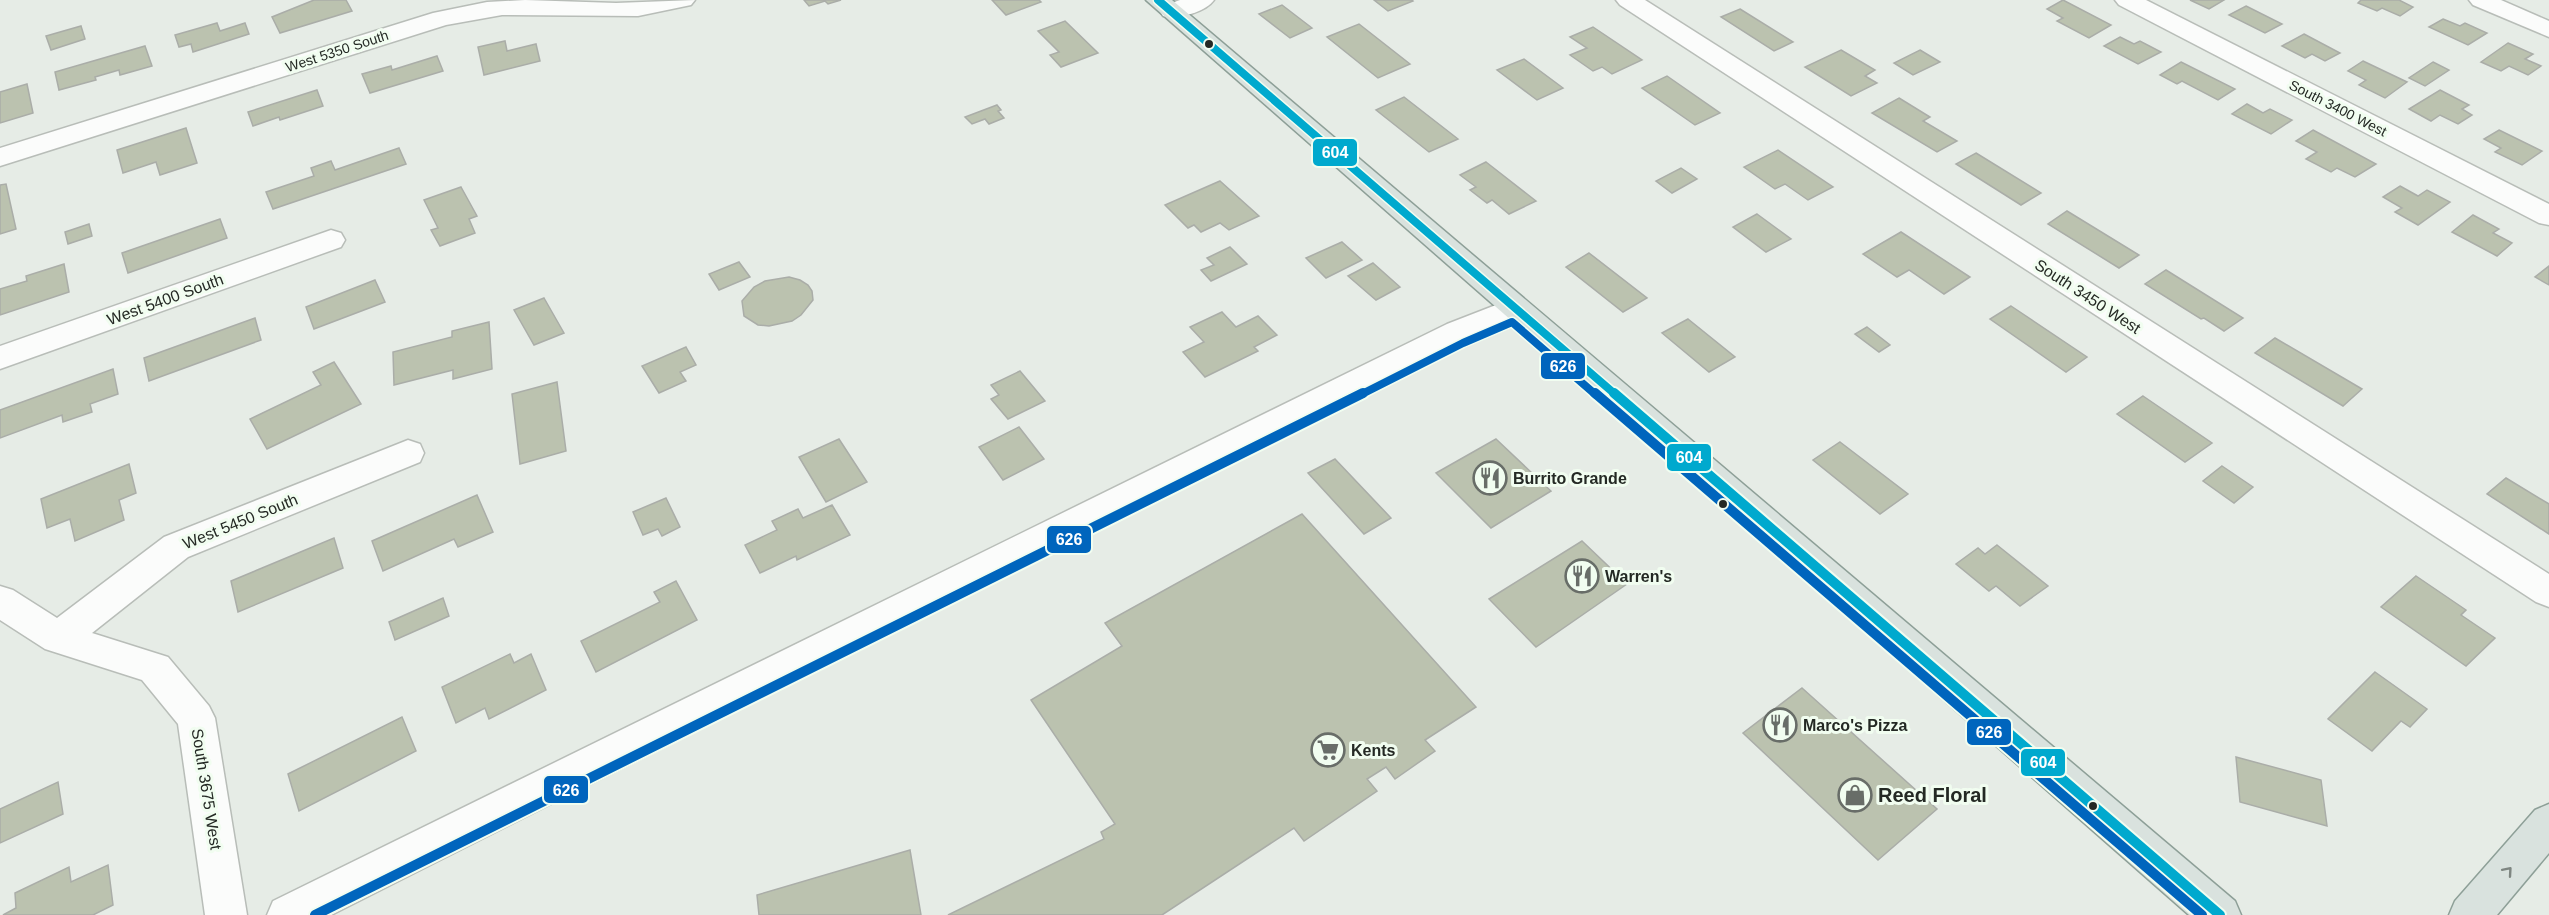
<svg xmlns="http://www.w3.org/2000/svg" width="2549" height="915" viewBox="0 0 2549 915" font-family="Helvetica,sans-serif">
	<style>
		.building { fill: #bbc2af; stroke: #aaada8; stroke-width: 1.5 }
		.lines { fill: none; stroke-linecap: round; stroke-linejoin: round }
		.minor-casing { stroke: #b8bdb8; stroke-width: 3 }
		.major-casing { stroke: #8d9f97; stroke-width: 3 }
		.minor { fill: #fbfcfb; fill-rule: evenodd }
		.major { fill: #d9e2de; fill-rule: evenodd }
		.bus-1-far1-casing { stroke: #f1fdf0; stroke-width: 11 }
		.bus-1-casing { stroke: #f1fdf0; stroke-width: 14 }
		.bus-2-far1-casing { stroke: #f1fdf0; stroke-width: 11 }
		.bus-2-casing { stroke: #f1fdf0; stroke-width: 14 }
		.bus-1-far1 { stroke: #00a9ce; stroke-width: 8 }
		.bus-1 { stroke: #00a9ce; stroke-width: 10 }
		.bus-2-far1 { stroke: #0065bd; stroke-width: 8 }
		.bus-2 { stroke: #0065bd; stroke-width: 10 }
		.oneway { stroke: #7e8681 }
		.bus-dot { fill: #242924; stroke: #f1fdf0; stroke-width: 2 }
		.labels { text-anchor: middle; stroke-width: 6; stroke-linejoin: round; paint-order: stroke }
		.far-street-label { font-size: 14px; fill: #242924; stroke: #f1fdf0 }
		.street-label { font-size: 16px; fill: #242924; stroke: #f1fdf0 }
		.poi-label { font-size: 16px; font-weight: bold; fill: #242924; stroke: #f1fdf0; text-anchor: start }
		.near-poi-label { font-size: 20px; font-weight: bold; fill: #242924; stroke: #f1fdf0; text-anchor: start }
		.line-badge { stroke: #f1fdf0; stroke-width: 2 }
		.badge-label { font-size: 16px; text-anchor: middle; font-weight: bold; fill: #fff }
	</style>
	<rect width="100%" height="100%" fill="#e6ece6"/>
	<g class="building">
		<polygon points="314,0 346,0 352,11 280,33 272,17"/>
		<polygon points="804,0 841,0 828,4 825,1 809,6"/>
		<polygon points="992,0 1039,0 1041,2 1006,15"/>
		<polygon points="1374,0 1412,0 1413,1 1388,11"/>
		<polygon points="2063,0 2111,25 2089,38 2057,21 2063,18 2047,9"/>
		<polygon points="2190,0 2224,0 2209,9"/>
		<polygon points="2361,0 2399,0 2413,7 2400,16 2382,8 2377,11 2358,3"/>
		<polygon points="1282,5 1312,28 1290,38 1259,14"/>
		<polygon points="2246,6 2282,24 2265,33 2229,15"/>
		<polygon points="1740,9 1793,42 1774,51 1721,17"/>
		<polygon points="2443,19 2460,26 2465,23 2487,33 2468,45 2429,27"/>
		<polygon points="1065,21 1098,53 1061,67 1050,55 1059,52 1038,31"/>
		<polygon points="217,23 220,31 245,23 249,34 193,52 191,44 179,47 175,35"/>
		<polygon points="1359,24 1410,64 1378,78 1327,37"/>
		<polygon points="81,26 85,39 51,50 46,36"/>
		<polygon points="1593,27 1642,60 1612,74 1602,67 1593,71 1570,55 1587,48 1570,37"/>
		<polygon points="2304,34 2340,53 2325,61 2312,54 2305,58 2282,46"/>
		<polygon points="2120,37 2134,44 2140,41 2161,52 2138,64 2104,46"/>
		<polygon points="505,41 507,51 536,44 540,61 484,75 478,47"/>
		<polygon points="2508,43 2533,54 2525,59 2541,66 2528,75 2509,66 2501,71 2481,62"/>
		<polygon points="145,46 152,66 120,75 119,70 95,77 96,80 59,90 55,72"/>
		<polygon points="1841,50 1875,70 1865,76 1877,83 1851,96 1805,67"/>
		<polygon points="1920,50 1940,62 1913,75 1894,63"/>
		<polygon points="437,56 443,71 370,93 362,74 391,66 392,70"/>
		<polygon points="1524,59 1563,88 1537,100 1497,70"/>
		<polygon points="2363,61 2407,82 2385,98 2359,85 2366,80 2348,71"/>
		<polygon points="2181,62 2235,89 2218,100 2182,81 2177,84 2160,75"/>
		<polygon points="2433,62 2449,70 2425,86 2409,78"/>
		<polygon points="1667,76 1720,113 1695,125 1642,88"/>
		<polygon points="27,84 33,113 0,123 0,92"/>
		<polygon points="317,90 323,106 280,120 279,117 253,126 248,112"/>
		<polygon points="2440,90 2469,105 2462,109 2472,115 2458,124 2440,115 2431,121 2409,109"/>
		<polygon points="1404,97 1458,139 1429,152 1376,110"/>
		<polygon points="1899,98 1930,117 1923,121 1957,141 1937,152 1872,113"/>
		<polygon points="2247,104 2263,113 2270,109 2292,120 2271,134 2232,114"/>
		<polygon points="997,105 1001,110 998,111 1004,118 989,124 985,119 972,124 965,117"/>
		<polygon points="186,128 197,163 160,175 156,162 123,173 117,150"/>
		<polygon points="2313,130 2376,164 2355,177 2337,168 2331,172 2306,159 2317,152 2296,141"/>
		<polygon points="2499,130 2542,151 2522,165 2495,152 2501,148 2484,139"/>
		<polygon points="399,148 406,164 273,209 266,192 314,176 311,168 331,161 335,170"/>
		<polygon points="1778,150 1833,187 1808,200 1785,184 1775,189 1744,167"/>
		<polygon points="1976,153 2041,193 2021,205 1956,164"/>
		<polygon points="1486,162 1536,201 1509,214 1492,200 1487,203 1470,190 1476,187 1460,175"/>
		<polygon points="1681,168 1697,179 1672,193 1656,181"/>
		<polygon points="1220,181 1259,216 1229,230 1220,223 1201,232 1194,225 1188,228 1165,205"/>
		<polygon points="6,184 16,229 0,234 0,185"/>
		<polygon points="2400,186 2418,196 2427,190 2450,202 2418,225 2395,212 2402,208 2383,197"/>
		<polygon points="461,187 477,216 469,219 475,233 440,246 431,230 438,228 424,200"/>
		<polygon points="2067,211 2139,255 2119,268 2048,224"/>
		<polygon points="1757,214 1791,239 1766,252 1733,227"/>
		<polygon points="2473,215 2499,229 2493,233 2512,243 2497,256 2452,232"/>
		<polygon points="220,219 227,238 128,273 122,253"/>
		<polygon points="89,224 92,236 68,244 65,232"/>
		<polygon points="1901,232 1970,277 1944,294 1909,270 1897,277 1863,254"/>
		<polygon points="1342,242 1362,260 1326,278 1306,258"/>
		<polygon points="1230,247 1247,264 1211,281 1201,270 1214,265 1207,258"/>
		<polygon points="1589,253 1647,298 1623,312 1566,267"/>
		<polygon points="739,262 750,277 719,290 709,274"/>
		<polygon points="1373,263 1400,287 1376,300 1348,276"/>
		<polygon points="64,264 69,292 0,315 0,289 27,281 26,276"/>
		<polygon points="2549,266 2549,285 2535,277"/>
		<polygon points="2166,270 2243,318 2224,331 2204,318 2201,319 2145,284"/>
		<polygon points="789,277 800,280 808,285 812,291 813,300 801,315 792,321 769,326 758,325 744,316 742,301 754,287 765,281"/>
		<polygon points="375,280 385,302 314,329 306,307"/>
		<polygon points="544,298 564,333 534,345 514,310"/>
		<polygon points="2011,306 2087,357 2066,372 1990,319"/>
		<polygon points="1222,312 1236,327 1258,316 1277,335 1254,347 1258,351 1205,377 1183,352 1204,342 1190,327"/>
		<polygon points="255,318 261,340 149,381 144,358"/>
		<polygon points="1688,319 1735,357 1709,372 1662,333"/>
		<polygon points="489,322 492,369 453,379 453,370 394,385 393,352 452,337 452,331"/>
		<polygon points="1867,327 1890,345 1879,352 1855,334"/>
		<polygon points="2275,338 2362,389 2343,406 2255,353"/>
		<polygon points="686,347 696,365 680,372 686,381 659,393 642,366"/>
		<polygon points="334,362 361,404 267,449 250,419 321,385 313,372"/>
		<polygon points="113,369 118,394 90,404 92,412 63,422 62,415 0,438 0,410"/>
		<polygon points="1020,371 1045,401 1008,419 991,399 999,395 991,385"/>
		<polygon points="557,382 566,451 520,464 512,394"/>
		<polygon points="2143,396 2212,443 2185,462 2117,414"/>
		<polygon points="1019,427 1044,459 1003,480 979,447"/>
		<polygon points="839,439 867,482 826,502 799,457"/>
		<polygon points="1496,439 1551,491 1491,528 1436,473"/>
		<polygon points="1840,442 1908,494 1880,514 1813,460"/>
		<polygon points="1335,459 1391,518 1364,534 1308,473"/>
		<polygon points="129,464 136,493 119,500 124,520 75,541 70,519 47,528 41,499"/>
		<polygon points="2222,466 2253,487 2234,503 2203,481"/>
		<polygon points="2506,478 2549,504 2549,534 2487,494"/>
		<polygon points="477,495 493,532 458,547 454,539 383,571 372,541"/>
		<polygon points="666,498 680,527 662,536 658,529 643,535 633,512"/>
		<polygon points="832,505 850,535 797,560 796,556 760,573 745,545 777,530 772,521 798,509 803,518"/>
		<polygon points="1302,514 1476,707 1425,740 1435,751 1395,779 1386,767 1367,779 1377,791 1304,841 1294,828 1162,915 948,915 1104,839 1101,832 1115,824 1031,700 1122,646 1105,623"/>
		<polygon points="334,538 343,568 238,612 231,581"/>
		<polygon points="1582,541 1627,584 1536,647 1489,599"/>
		<polygon points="1997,545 2048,586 2020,606 1996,586 1989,591 1956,564 1978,548 1985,554"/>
		<polygon points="2416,576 2466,610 2461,615 2495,638 2466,666 2381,607"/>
		<polygon points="676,581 697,620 596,672 581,641 660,602 654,592"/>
		<polygon points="443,598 449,616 395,640 389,622"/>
		<polygon points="510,654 514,663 531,654 546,690 489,719 485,708 456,723 442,687"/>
		<polygon points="2375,672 2427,709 2410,727 2401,721 2372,751 2328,719"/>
		<polygon points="1802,688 1937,809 1878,860 1743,733"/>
		<polygon points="402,717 416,751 299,811 288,774"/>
		<polygon points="2236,757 2321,780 2327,826 2240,802"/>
		<polygon points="58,782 63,814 0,843 0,809"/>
		<polygon points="910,850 921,915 759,915 757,895"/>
		<polygon points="108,865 113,905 93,915 3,915 16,908 15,893 69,867 71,882"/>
	</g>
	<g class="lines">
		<defs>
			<g id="minor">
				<polygon points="525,0 616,3 695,0 691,5 638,16 502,15 446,25 0,166 0,148 433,13 487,2"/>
				<path d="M1180 0H1214C1206 12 1177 20 1163 16L1160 11 1163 6Z"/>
				<polygon points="1616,0 1645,0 2549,574 2549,607 2536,602 1620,5"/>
				<polygon points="2115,0 2146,0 2549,204 2549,225 2539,223 2119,5"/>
				<polygon points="2469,0 2501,0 2549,21 2549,37 2473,5"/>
				<polygon points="331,230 341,233 345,240 341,247 0,369 0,346"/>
				<polygon points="1514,298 1525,301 1529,308 1525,315 1469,340 331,915 267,915 273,901 1447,324"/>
				<polygon points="408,440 420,444 424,453 420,462 188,557 92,633 168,657 209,706 215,718 247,915 205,915 178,724 142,680 45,649 0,620 0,586 13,590 57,618 164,537"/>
			</g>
			<g id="major">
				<polygon points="1146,0 1172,0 2235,901 2241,915 2189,915"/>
				<polygon points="2549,804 2549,853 2497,915 2449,915 2455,901 2535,810"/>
			</g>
		</defs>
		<use href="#minor" class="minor-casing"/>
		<use href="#major" class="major-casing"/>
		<use href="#minor" class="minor"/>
		<use href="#major" class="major"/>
		<defs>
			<polyline id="bus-1-far1" points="1158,0 1616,395"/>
			<polyline id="bus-1" points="1614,393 2220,915"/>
			<polyline id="bus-2-far1" points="1360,395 1463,343 1512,322 1596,395"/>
			<g id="bus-2">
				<polyline points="1595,393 2202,915"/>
				<polyline points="315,915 1363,393"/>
			</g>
		</defs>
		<use href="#bus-1-far1" class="bus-1-far1-casing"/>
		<use href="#bus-1" class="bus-1-casing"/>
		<use href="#bus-2-far1" class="bus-2-far1-casing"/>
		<use href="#bus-2" class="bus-2-casing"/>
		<use href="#bus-1-far1" class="bus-1-far1"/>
		<use href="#bus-1" class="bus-1"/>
		<use href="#bus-2-far1" class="bus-2-far1"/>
		<use href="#bus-2" class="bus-2"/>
	</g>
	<defs><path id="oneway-chevron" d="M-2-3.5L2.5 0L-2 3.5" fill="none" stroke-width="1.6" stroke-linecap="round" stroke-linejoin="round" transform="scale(1.5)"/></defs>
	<use class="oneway" href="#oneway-chevron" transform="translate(2508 871) rotate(-49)"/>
	<defs>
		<symbol id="restaurant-ring" viewBox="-11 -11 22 22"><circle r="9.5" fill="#f1fdf0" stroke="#686d68" stroke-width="1.5"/><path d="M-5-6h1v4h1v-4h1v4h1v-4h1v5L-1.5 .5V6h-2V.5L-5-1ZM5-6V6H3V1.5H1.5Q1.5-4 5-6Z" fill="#686d68"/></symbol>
		<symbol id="supermarket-ring" viewBox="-11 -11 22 22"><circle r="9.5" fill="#f1fdf0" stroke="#686d68" stroke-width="1.5"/><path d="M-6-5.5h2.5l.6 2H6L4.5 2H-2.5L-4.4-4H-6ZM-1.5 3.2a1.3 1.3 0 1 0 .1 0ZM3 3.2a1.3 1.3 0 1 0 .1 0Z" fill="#686d68"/></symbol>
		<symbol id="shop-ring" viewBox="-11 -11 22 22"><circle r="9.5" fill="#f1fdf0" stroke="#686d68" stroke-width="1.5"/><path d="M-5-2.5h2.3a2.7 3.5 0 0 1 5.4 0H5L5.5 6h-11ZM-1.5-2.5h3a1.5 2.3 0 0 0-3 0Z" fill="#686d68"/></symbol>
	</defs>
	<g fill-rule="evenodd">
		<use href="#restaurant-ring" x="1471" y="459" width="38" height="38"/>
		<use href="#restaurant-ring" x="1563" y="557" width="38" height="38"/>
		<use href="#restaurant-ring" x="1761" y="706" width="38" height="38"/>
		<use href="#supermarket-ring" x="1309" y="731" width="38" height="38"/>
		<use href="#shop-ring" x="1836" y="776" width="38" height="38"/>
	</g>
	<g class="bus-dot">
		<circle cx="1209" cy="44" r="5"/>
		<circle cx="1723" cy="504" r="5"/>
		<circle cx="2093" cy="806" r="5"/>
	</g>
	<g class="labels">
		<g class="far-street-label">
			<text transform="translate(337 51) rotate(-18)" y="5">West 5350 South</text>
			<text transform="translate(2338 108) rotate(27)" y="5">South 3400 West</text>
		</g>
		<g class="street-label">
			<text transform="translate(2088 296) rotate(33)" y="6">South 3450 West</text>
			<text transform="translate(165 299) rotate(-20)" y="6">West 5400 South</text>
			<text transform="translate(240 521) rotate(-22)" y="6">West 5450 South</text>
			<text transform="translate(207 789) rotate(81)" y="6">South 3675 West</text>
		</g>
		<g class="poi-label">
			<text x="1513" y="484">Burrito Grande</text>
			<text x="1605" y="582">Warren's</text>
			<text x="1803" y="731">Marco's Pizza</text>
			<text x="1351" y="756">Kents</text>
		</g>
		<g class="near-poi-label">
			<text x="1878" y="802">Reed Floral</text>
		</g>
	</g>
	<g class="line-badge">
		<rect x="1312" y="138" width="46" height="29" rx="6" fill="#00a9ce"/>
		<rect x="1540" y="352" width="46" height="28" rx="6" fill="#0065bd"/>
		<rect x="1666" y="443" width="46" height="29" rx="6" fill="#00a9ce"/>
		<rect x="1046" y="525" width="46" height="29" rx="6" fill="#0065bd"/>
		<rect x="1966" y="718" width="46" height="28" rx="6" fill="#0065bd"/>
		<rect x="2020" y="748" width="46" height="29" rx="6" fill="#00a9ce"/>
		<rect x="543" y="775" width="46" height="29" rx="6" fill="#0065bd"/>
	</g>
	<g class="badge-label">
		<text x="1335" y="158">604</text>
		<text x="1563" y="372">626</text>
		<text x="1689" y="463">604</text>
		<text x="1069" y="545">626</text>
		<text x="1989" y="738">626</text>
		<text x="2043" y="768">604</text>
		<text x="566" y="796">626</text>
	</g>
</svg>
